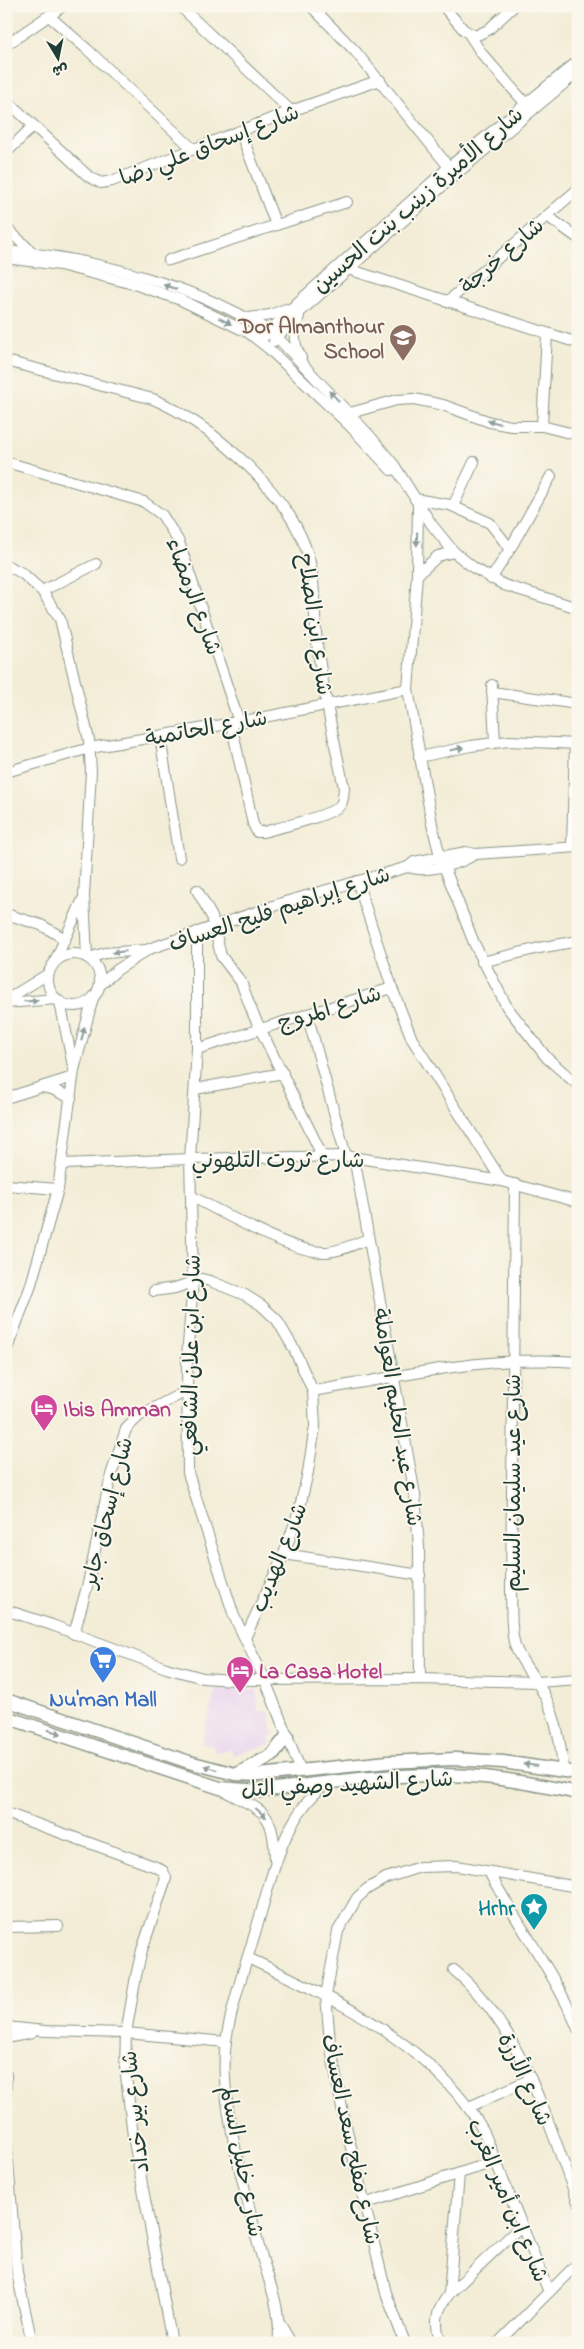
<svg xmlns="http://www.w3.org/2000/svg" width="584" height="2349" viewBox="0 0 584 2349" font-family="'Indie Flower','Playpen Sans Arabic',sans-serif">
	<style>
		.built { fill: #e7d2ef }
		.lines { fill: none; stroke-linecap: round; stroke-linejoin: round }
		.minor-casing { stroke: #899586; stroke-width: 12 }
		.major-casing { stroke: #899586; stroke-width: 15 }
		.minor { stroke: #fff; stroke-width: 10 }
		.major { stroke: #fff; stroke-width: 12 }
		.oneway { fill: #8f9e9a }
		.labels { text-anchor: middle; stroke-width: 4; stroke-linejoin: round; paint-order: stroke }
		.street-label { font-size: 22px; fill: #1f3d34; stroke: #fbf7ec }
		.education-label { font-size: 22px; font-weight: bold; fill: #785e54; stroke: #fbf7ec; text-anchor: end }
		.hotel-label { font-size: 22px; font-weight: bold; fill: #b23c85; stroke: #fbf7ec; text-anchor: start }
		.shop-label { font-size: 22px; font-weight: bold; fill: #366cbe; stroke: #fbf7ec }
		.culture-label { font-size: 22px; font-weight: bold; fill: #0d838f; stroke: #fbf7ec; text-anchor: end }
	</style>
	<rect width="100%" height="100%" fill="#fbf7ec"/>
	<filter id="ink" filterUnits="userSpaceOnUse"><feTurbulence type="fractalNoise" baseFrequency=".02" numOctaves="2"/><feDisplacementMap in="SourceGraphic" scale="10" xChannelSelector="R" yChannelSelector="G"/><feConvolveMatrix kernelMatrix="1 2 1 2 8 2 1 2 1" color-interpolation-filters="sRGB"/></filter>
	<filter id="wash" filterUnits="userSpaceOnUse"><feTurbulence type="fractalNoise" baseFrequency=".0096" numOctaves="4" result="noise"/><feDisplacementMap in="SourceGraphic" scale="20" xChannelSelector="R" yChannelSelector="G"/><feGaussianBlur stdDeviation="1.12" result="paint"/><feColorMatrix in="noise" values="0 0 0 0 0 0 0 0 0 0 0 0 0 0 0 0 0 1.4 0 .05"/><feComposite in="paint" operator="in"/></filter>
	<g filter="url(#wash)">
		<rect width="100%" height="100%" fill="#f3edd7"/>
		<polygon class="built" points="215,1690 257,1690 258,1711 269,1712 274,1736 269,1737 271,1744 233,1755 231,1749 215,1752 212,1745 202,1744"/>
	</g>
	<g filter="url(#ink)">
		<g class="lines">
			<defs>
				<g id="minor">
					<polyline points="180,6 291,111"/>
					<polyline points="311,6 355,51 453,172"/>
					<polyline points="443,6 464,30 475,36 488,30 514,6"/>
					<polyline points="49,16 88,50 193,149"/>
					<polyline points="469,34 482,54 526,104"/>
					<polyline points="6,45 63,6"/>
					<polyline points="6,100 88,176 101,183 112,181 291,111 380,80"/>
					<polyline points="240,131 276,225"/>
					<polyline points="6,153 33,126"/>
					<polyline points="547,216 578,238"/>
					<polyline points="6,228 32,252"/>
					<path d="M6 251C87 256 212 290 277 337L370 436 394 465 432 525 454 552 474 568 504 585 578 608"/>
					<polyline points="6,258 60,265 137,285 181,300 249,333 268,348 351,427 391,470"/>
					<polyline points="169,260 347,202"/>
					<polyline points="345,268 578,343"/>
					<polyline points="447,302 578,189"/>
					<path d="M299 317C292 332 294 344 301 358"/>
					<polyline points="249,318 270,315 286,309"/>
					<polyline points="265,336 296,304 449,167 578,61"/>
					<polyline points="274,341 301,311 455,175 578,72"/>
					<path d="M6 361 153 399C209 423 283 488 305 546 317 576 313 611 317 643 323 692 334 740 344 788 343 793 344 800 341 804 335 815 278 828 263 832H257L253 824 231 723"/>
					<polyline points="350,413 397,400 414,399 443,405 490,422 511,426 542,426 578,435"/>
					<polyline points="542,426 547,334"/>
					<polyline points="6,462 144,502 162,515 179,542 239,722"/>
					<polyline points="415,499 450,505 490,523 510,549"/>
					<polyline points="418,503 417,575 408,689 432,824 440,856 474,943 507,1007 547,1058 578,1085"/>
					<polyline points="453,506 474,462"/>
					<polyline points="6,565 22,573 42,591 60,619 89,740 91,771 84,896 87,957"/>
					<polyline points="417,575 438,556 454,552"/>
					<polyline points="491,579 510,549 551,476"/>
					<polyline points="42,591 96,564"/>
					<polyline points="492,685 495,742"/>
					<polyline points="492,692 578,704"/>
					<polyline points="160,736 179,858"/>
					<polyline points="419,757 471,746 509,741 578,744"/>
					<polyline points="6,772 90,748 239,722 408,689"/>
					<polyline points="572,847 575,744"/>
					<path d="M408 867C425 873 460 865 475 854"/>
					<polyline points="357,881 392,988 412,1039 502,1181"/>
					<polyline points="197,890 212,917 221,956 241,982 253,1014 322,1155"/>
					<polyline points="6,914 41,925 65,939"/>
					<polyline points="197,932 197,1049 190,1159 193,1281 187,1358 188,1473 234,1616 265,1680 301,1771"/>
					<circle cx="74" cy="980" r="26"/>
					<polyline points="89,958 105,953 146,950"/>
					<polyline points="55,961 83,899"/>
					<polyline points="482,962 539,948 578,941"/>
					<polyline points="100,985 117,970 149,949 285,902 408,867 414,862 466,852 475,854 578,847"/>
					<polyline points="6,1000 48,974"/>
					<polyline points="60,1002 73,1066"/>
					<polyline points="6,1003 57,999"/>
					<polyline points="307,1014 346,1156"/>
					<polyline points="197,1049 392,988"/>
					<polyline points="42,1087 52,1089 71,1098"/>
					<polyline points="195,1089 283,1073"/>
					<polyline points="6,1098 73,1077"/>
					<polyline points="354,1157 415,1495 419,1547 420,1679"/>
					<polyline points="63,1164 190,1159 346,1156 502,1181 578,1202"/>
					<path d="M515 1184 511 1593C512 1610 510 1629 515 1646 521 1662 533 1675 541 1689 556 1714 561 1742 563 1770"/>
					<polyline points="6,1185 58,1189"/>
					<path d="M191 1196C222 1212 292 1253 325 1252 339 1252 355 1244 368 1239"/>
					<polyline points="154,1291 175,1288 202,1279 210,1281 245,1295 261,1305 277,1320 294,1349 313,1391 315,1426 308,1472 299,1511 284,1554 245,1638"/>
					<polyline points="6,1351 30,1288 58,1189 74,1070 93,998"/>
					<path d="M313 1391C399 1377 490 1354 578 1362"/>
					<polyline points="284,1554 420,1575"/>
					<polyline points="6,1610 52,1625 166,1668 203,1678 234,1680 420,1679 537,1682 578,1679"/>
					<polyline points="74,1634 88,1583 111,1475 126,1429 139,1416 186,1391"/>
					<path d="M221 1789C262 1812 274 1808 275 1860"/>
					<polyline points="6,1813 156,1867 163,1871 166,1878 142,1950 136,1976 126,2033 125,2067 133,2136 172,2343"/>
					<path d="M489 1872C518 1926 555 1973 578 2029"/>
					<polyline points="6,1927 58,1926"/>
					<path d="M248 1958C335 1999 433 2044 483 2130L549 2292"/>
					<path d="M454 1970C522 2028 547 2121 578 2202"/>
					<polyline points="6,2027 45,2031 126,2033 226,2042"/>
					<polyline points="6,2038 32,2033"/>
					<polyline points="6,2075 6,2093"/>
					<polyline points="469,2107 531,2079"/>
					<polyline points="6,2137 17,2273 32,2343"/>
					<polyline points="364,2204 497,2161"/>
					<polyline points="449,2294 459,2174"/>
					<polyline points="279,2322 291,2343"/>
					<path d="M439 2337C434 2318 438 2309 449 2294L521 2226"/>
					<path d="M278 2343C283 2311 267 2277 259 2247 252 2218 245 2190 238 2162 230 2124 221 2080 226 2041 233 1997 250 1953 262 1909 275 1863 287 1814 326 1784"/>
					<polyline points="405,2343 386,2293 343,2114 330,2043 326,1995 338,1931 357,1898 367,1889 386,1878 420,1867 457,1866 578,1887"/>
					<polyline points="498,2343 578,2263"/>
				</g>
				<g id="major">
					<polyline points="6,1700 189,1762 235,1774 259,1775 388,1762 455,1759 503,1762 578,1773"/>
					<path d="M6 1717 220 1788 260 1791C334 1782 410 1770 484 1777 516 1780 547 1787 578 1793"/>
					<polyline points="239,1773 272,1755 287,1736"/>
				</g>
			</defs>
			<use href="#minor" class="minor-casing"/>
			<use href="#major" class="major-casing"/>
			<use href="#minor" class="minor"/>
			<use href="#major" class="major"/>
		</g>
		<defs><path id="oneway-solid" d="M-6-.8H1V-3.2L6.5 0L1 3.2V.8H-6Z" transform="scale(1.25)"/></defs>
		<g class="oneway">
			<use href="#oneway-solid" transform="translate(170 287) rotate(-163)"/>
			<use href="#oneway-solid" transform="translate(225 321) rotate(27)"/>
			<use href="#oneway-solid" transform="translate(334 396) rotate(-134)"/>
			<use href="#oneway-solid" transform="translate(494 422) rotate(-165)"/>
			<use href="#oneway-solid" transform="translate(417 539) rotate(91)"/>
			<use href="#oneway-solid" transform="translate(457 749) rotate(-12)"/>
			<use href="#oneway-solid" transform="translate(119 952) rotate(173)"/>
			<use href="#oneway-solid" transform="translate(31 1001) rotate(-4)"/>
			<use href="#oneway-solid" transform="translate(83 1034) rotate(-76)"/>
			<use href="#oneway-solid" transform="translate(55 1732) rotate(18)"/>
			<use href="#oneway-solid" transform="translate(530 1765) rotate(-173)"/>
			<use href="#oneway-solid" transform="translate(211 1768) rotate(-163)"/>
			<use href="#oneway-solid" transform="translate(261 1813) rotate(41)"/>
		</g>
	</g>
	<defs>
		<symbol id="school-pin" viewBox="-11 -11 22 30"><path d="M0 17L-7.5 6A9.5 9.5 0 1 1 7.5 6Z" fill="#8d6e63" stroke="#fbf7ec"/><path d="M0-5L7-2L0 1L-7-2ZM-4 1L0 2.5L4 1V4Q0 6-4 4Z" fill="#fff"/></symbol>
		<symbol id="hotel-pin" viewBox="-11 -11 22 30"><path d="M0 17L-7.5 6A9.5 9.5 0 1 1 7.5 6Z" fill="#d1479c" stroke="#fbf7ec"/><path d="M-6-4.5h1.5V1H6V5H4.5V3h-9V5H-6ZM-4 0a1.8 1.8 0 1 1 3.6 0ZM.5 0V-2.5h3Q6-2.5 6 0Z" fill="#fff"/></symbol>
		<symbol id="supermarket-pin" viewBox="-11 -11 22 30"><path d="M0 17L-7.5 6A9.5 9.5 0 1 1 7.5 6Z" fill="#3f7fe0" stroke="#fbf7ec"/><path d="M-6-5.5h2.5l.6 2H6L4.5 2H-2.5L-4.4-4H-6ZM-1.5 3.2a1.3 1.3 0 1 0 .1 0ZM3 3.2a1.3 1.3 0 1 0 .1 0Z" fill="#fff"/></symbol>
		<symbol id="sight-pin" viewBox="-11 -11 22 30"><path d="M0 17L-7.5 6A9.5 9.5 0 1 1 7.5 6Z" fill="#0f9aa8" stroke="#fbf7ec"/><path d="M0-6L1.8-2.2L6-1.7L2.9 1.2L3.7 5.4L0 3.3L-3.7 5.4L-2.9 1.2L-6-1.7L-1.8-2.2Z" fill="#fff"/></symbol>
	</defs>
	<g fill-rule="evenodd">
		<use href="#school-pin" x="387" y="322" width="32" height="43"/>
		<use href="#hotel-pin" x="28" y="1392" width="32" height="43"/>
		<use href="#supermarket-pin" x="87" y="1644" width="32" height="43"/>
		<use href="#hotel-pin" x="224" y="1654" width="32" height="43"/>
		<use href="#sight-pin" x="518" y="1891" width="32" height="43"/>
	</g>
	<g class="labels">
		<g class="street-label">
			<text transform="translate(209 144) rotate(-21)" y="8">شارع إسحاق علي رضا</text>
			<text transform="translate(417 199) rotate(-41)" y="8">شارع الأميرة زينب بنت الحسين</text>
			<text transform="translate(501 255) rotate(-41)" y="8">شارع خرجة</text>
			<text transform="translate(195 596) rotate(70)" y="8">شارع الرمضاء</text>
			<text transform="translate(316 624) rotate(82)" y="8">شارع ابن الصلاح</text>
			<text transform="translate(206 727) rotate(-10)" y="8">شارع الحاتمية</text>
			<text transform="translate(279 908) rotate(-18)" y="8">شارع إبراهيم فليح العساف</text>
			<text transform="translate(329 1007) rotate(-17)" y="8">شارع المروج</text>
			<text x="278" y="1167">شارع ثروت التلهوني</text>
			<text transform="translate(190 1355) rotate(-89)" y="8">شارع ابن علان الشافعي</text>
			<text transform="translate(399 1417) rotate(81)" y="8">شارع عبد الحليم العواملة</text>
			<text transform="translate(512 1483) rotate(-90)" y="8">شارع عيد سليمان السليم</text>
			<text transform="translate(106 1512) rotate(-76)" y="8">شارع إسحاق جابر</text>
			<text transform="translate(278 1557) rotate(-68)" y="8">شارع الهديب</text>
			<text transform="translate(347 1783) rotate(-3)" y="8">شارع الشهيد وصفي التل</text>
			<text transform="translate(526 2079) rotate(65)" y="8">شارع الأرزة</text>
			<text transform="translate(134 2112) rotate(-96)" y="8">شارع بير خداد</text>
			<text transform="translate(352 2139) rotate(78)" y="8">شارع مفلح سعد العساف</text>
			<text transform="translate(243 2161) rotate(79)" y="8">شارع خليل السالم</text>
			<text transform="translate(509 2200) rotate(67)" y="8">شارع ابن أمير الغرب</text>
		</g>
		<g class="education-label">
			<text x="384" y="333">Dor Almanthour<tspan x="384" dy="25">School</tspan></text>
		</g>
		<g class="hotel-label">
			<text x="63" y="1416">Ibis Amman</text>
			<text x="259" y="1678">La Casa Hotel</text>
		</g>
		<g class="shop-label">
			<text x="103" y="1706">Nu'man Mall</text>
		</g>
		<g class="culture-label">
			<text x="515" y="1915">Hrhr</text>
		</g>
	</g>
	<rect width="584" height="2349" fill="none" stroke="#fbf7ec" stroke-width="25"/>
	<g transform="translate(58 58) rotate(170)" stroke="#fbf7ec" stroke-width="4" paint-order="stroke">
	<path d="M0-4L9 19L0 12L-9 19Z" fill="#1f3d34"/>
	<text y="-8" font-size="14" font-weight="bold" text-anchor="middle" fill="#1f3d34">ش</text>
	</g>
</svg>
